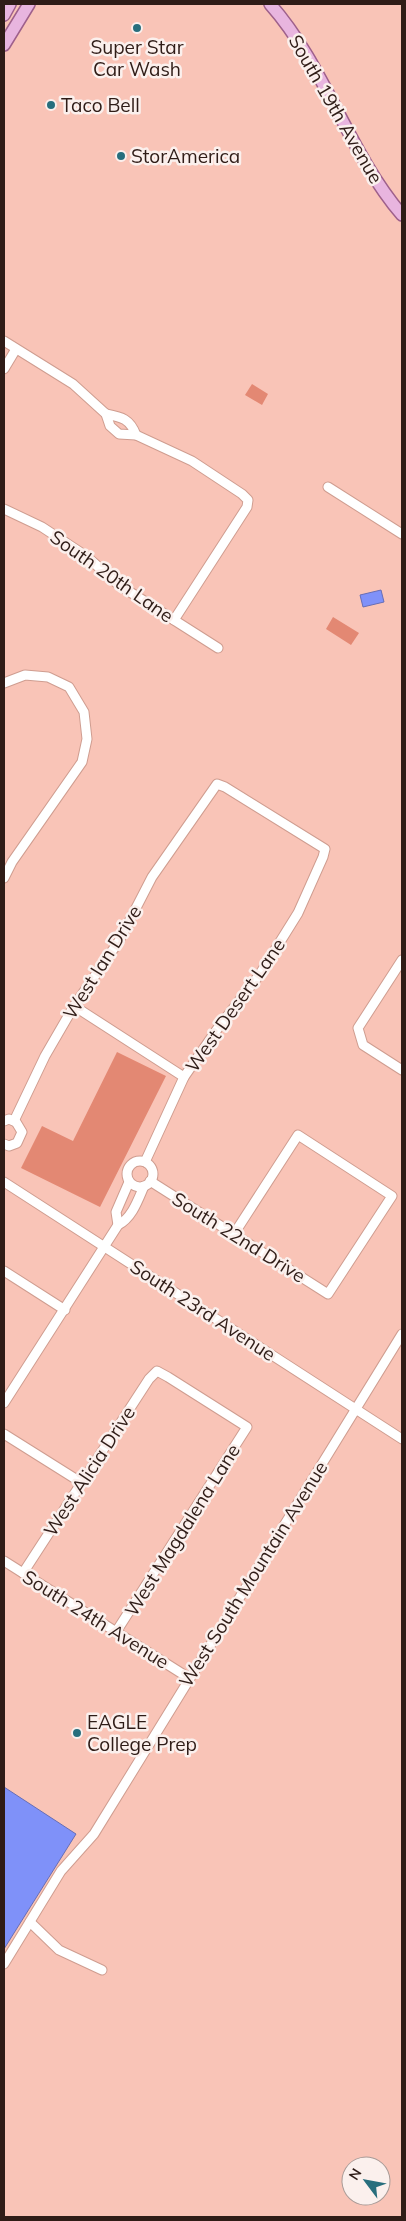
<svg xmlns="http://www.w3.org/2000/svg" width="406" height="2221" viewBox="0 0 406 2221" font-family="Mulish,sans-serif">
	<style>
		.green { fill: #e38873 }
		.water { fill: #7f91f9; stroke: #676eb5 }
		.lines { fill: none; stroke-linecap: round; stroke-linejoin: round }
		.minor-casing { stroke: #cf9d90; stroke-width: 11 }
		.major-casing { stroke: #9e608b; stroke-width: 14 }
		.minor { stroke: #fff; stroke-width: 9 }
		.major { stroke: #e8b5df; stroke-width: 11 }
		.poi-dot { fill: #286e7d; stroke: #fbf0ed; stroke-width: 2 }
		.labels { text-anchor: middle; stroke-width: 5; stroke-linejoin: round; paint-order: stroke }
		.poi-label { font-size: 19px; fill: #2f1c17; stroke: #fbf0ed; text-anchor: start }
		.street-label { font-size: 19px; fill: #2f1c17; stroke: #fbf0ed }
	</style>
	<rect width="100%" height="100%" fill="#f9c4b7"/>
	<g class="green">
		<polygon points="252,384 268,394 262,405 245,395"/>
		<polygon points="333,617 359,633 351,645 326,629"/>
		<polygon points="117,1052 166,1076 100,1207 21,1168 42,1126 73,1141"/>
	</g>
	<g class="water">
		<polygon points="381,590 384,602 363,607 360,595"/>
		<polygon points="4,1787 76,1834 4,1949"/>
	</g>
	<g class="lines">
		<defs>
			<g id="minor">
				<polyline points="4,341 73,384 106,414 110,426 119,434 136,435 192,461 242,494 248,500 247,507 174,620"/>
				<polyline points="4,369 16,349"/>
				<path d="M106 414C122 417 130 419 136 435"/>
				<polyline points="328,487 402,534"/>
				<polyline points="4,509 42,527 86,556 119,585 218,648"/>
				<polyline points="4,683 25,675 48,677 69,687 84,712 87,739 82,762 12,862 4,878"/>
				<polyline points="402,960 358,1028 363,1045 402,1070"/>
				<polyline points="74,1006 184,1077"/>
				<polyline points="4,1121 9,1119 16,1122 22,1132 17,1143 9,1146 4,1144"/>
				<polyline points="14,1121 45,1056 74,1006 119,941 152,877 217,784 225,787 325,849 323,857 298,913 260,974 218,1028 184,1077 145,1162"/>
				<circle cx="140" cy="1174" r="13"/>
				<polyline points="150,1181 328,1294 392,1196 298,1135 234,1234"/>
				<polyline points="4,1182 402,1439"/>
				<polyline points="118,1225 116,1212 129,1182"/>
				<polyline points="4,1271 65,1310"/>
				<path d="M4 1403 118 1225C132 1218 138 1200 144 1186"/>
				<polyline points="4,1434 82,1483"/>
				<polyline points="4,1561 189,1678"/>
				<polyline points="23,1573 149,1379 157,1371 168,1377 247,1427 116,1632"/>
				<polyline points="30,1922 59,1950 102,1970"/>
				<polyline points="4,1964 61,1871 94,1834 402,1334"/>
			</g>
			<g id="major">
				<path d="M270 4C325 66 348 152 402 215"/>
				<polyline points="4,15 10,4"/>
				<polyline points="4,45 29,4"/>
			</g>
		</defs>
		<use href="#minor" class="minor-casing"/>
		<use href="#major" class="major-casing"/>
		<use href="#minor" class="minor"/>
		<use href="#major" class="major"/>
	</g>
	<g class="poi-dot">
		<circle cx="137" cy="28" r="5"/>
		<circle cx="51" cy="105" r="5"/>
		<circle cx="121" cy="156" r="5"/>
		<circle cx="77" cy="1733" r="5"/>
	</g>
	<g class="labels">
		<g class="poi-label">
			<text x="137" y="54" text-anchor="middle">Super Star<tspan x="137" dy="22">Car Wash</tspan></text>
			<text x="61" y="112">Taco Bell</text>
			<text x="131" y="163">StorAmerica</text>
			<text x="87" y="1729">EAGLE<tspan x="87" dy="22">College Prep</tspan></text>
		</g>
		<g class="street-label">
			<text transform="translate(336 109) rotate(60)" y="7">South 19th Avenue</text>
			<text transform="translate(112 576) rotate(35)" y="7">South 20th Lane</text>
			<text transform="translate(102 962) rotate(-58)" y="7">West Ian Drive</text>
			<text transform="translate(235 1005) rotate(-55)" y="7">West Desert Lane</text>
			<text transform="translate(239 1237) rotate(32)" y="7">South 22nd Drive</text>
			<text transform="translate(203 1310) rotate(33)" y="7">South 23rd Avenue</text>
			<text transform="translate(89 1471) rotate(-57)" y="7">West Alicia Drive</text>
			<text transform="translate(182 1530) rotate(-58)" y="7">West Magdalena Lane</text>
			<text transform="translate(253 1574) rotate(-58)" y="7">West South Mountain Avenue</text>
			<text transform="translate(96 1619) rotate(32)" y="7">South 24th Avenue</text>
		</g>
	</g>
	<rect width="406" height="2221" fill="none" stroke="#2f1c17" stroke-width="10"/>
	<g transform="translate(366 2181) rotate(302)"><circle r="24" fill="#fbf0ed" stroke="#a99b97"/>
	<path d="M0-4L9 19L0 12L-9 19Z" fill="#286e7d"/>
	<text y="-8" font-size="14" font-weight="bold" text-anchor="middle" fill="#2f1c17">N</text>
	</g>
</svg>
